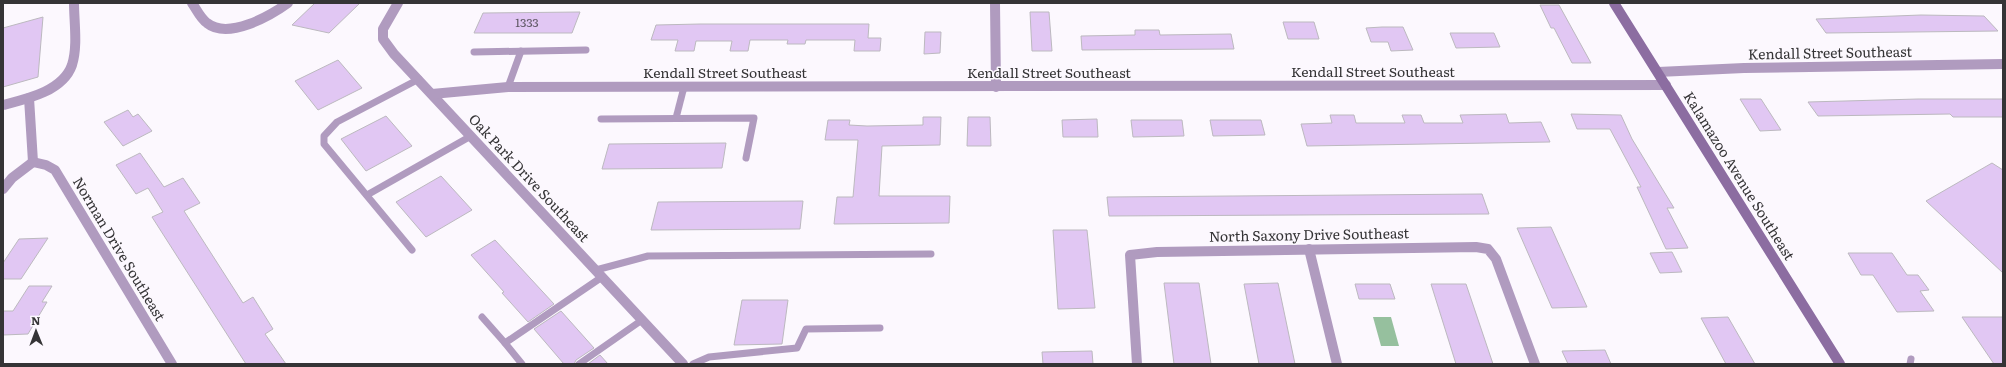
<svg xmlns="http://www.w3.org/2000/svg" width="2006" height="367" viewBox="0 0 2006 367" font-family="Literata,serif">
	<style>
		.water { fill: #96c09e }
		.building { fill: #e1c7f3; stroke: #bcb9bf }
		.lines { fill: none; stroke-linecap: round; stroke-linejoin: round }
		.service { stroke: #b09bbf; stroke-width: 7 }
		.minor { stroke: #b09bbf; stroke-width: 10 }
		.secondary { stroke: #8c6da1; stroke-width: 10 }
		.labels { text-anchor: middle; stroke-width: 3; stroke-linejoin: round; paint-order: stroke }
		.number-label { font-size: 12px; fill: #605965 }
		.street-label { font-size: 14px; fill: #353436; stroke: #fcf8fe }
	</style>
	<rect width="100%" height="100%" fill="#fcf8fe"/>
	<polygon class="water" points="1373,317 1391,317 1399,346 1381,346"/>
	<g class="building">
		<polygon points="315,3 360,3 329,33 292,25"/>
		<polygon points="1540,5 1559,5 1591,63 1572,63 1554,28 1551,28"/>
		<polygon points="580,12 572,33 474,33 483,13"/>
		<polygon points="1030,12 1049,12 1052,51 1032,51"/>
		<polygon points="1921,15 1984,16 1998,31 1826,33 1816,19"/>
		<polygon points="43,17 38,77 3,87 3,28"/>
		<polygon points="1283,22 1314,22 1319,39 1288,39"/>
		<polygon points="700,24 869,24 868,38 881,38 880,51 854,51 855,40 806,40 805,44 787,44 788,40 750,40 748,51 730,51 732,41 696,41 694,51 675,51 678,40 651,40 656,25"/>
		<polygon points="1382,27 1403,27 1413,50 1391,51 1388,42 1371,42 1366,28"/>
		<polygon points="1135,30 1159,30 1160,35 1231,34 1234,49 1082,50 1081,36 1135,35"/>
		<polygon points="925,32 941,32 940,53 924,54"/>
		<polygon points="1450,33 1494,33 1500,47 1456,48"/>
		<polygon points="338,60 362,88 318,110 295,81"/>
		<polygon points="1740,99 1761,99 1781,130 1760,131"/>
		<polygon points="1918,99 2003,99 2003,117 1953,117 1950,114 1818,116 1808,102"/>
		<polygon points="128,110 133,117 138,114 152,131 123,146 104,122"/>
		<polygon points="1506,114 1509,123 1541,122 1550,142 1307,146 1301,124 1332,123 1330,115 1354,115 1356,123 1405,123 1402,115 1421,115 1424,123 1463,123 1460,115"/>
		<polygon points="1571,114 1621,115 1632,139 1674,208 1667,208 1688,248 1666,249 1637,187 1641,187 1610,129 1577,129"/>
		<polygon points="386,116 412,146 366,171 341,139"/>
		<polygon points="923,117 941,117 940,145 882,146 879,196 950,196 949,223 834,224 837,197 853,197 858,140 825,140 828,120 850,120 849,125 867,126 923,125"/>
		<polygon points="968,117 990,117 991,146 967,146"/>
		<polygon points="1097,119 1098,137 1063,137 1062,120"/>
		<polygon points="1131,120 1182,120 1184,136 1133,137"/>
		<polygon points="1210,120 1261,120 1265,135 1213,136"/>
		<polygon points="726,143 722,168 602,169 609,144"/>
		<polygon points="140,153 164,187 183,178 200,203 184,211 243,303 253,297 273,329 265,334 286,364 246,364 152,217 163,212 148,188 136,194 116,165"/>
		<polygon points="1992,163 2003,170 2003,273 1926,201"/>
		<polygon points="441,176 472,210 426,237 396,202"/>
		<polygon points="1482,194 1489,214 1109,216 1107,197"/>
		<polygon points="803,201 800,229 651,230 658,202"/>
		<polygon points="1551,227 1587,307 1552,308 1517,228"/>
		<polygon points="1053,230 1087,230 1095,308 1058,309"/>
		<polygon points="48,238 21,279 3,279 3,263 19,239"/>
		<polygon points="495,240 554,304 528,322 502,293 504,292 471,255"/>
		<polygon points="1672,252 1682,272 1660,273 1650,253"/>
		<polygon points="1848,253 1892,253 1907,275 1918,275 1929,290 1920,291 1934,311 1897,312 1873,275 1861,275"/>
		<polygon points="1164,283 1199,283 1211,364 1174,364"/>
		<polygon points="1278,283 1295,364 1259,364 1244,284"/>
		<polygon points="1355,284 1390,284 1395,299 1359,299"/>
		<polygon points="1431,284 1466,284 1493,364 1456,364"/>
		<polygon points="29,286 52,286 42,302 47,302 28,334 3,335 3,311 13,311"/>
		<polygon points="742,300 788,300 782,344 734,345"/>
		<polygon points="561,311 594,348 576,360 574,364 564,364 534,329"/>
		<polygon points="1728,317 1755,364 1726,364 1701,318"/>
		<polygon points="1962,317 2003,317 2003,364 1994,364"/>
		<polygon points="1605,350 1611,364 1568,364 1562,351"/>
		<polygon points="1092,351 1093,364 1043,364 1042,352"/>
		<polygon points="600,355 608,364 588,364"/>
	</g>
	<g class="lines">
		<g class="service">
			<polyline points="474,52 586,50"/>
			<polyline points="508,87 521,51"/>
			<polyline points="676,118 684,87"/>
			<polyline points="601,119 754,118 746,158"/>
			<polyline points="367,195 471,136"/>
			<polyline points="412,250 324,144 324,136 337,122 419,79"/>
			<polyline points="596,270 648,256 931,254"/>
			<polyline points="482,317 505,343"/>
			<polyline points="522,364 505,343 602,277"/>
			<polyline points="579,364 642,320"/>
			<polyline points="693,364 709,357 797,348 806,329 880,328"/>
			<polyline points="1910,364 1911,359"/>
		</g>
		<g class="minor">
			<path d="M192 3C197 10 200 18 207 23 228 40 270 16 288 3"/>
			<polyline points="398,3 383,29 383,39 394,54 683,364"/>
			<polyline points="995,3 996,87"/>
			<polyline points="1658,72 1744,68 2003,64"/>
			<polyline points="432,94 508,87 1666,85"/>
			<polyline points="29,98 33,162"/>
			<path d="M3 105C27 99 63 91 72 65 78 46 74 22 74 3"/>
			<polyline points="33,162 46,165 55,170 172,364"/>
			<polyline points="3,189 12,178 33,162"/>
			<polyline points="1309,249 1337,364"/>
			<polyline points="1137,364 1130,255 1157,252 1476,247 1488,249 1496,259 1535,364"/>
		</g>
		<polyline class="secondary" points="1614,3 1840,364"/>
	</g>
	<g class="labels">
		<g class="number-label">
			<text x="527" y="27">1333</text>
		</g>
		<g class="street-label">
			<text transform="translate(1830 53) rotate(-1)" y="5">Kendall Street Southeast</text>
			<text x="1373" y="77">Kendall Street Southeast</text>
			<text x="725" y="78">Kendall Street Southeast</text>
			<text x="1049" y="78">Kendall Street Southeast</text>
			<text transform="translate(1739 176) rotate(58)" y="5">Kalamazoo Avenue Southeast</text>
			<text transform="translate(529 178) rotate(47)" y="5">Oak Park Drive Southeast</text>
			<text transform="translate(1309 235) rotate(-1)" y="5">North Saxony Drive Southeast</text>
			<text transform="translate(119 249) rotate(59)" y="5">Norman Drive Southeast</text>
		</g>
	</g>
	<rect width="2006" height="367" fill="none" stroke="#353436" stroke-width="8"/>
	<g transform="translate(36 331) rotate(359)" stroke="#fcf8fe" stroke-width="3" paint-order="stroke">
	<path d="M0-3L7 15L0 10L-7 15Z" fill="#353436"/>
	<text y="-6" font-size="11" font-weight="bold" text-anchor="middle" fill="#353436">N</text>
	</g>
</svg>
